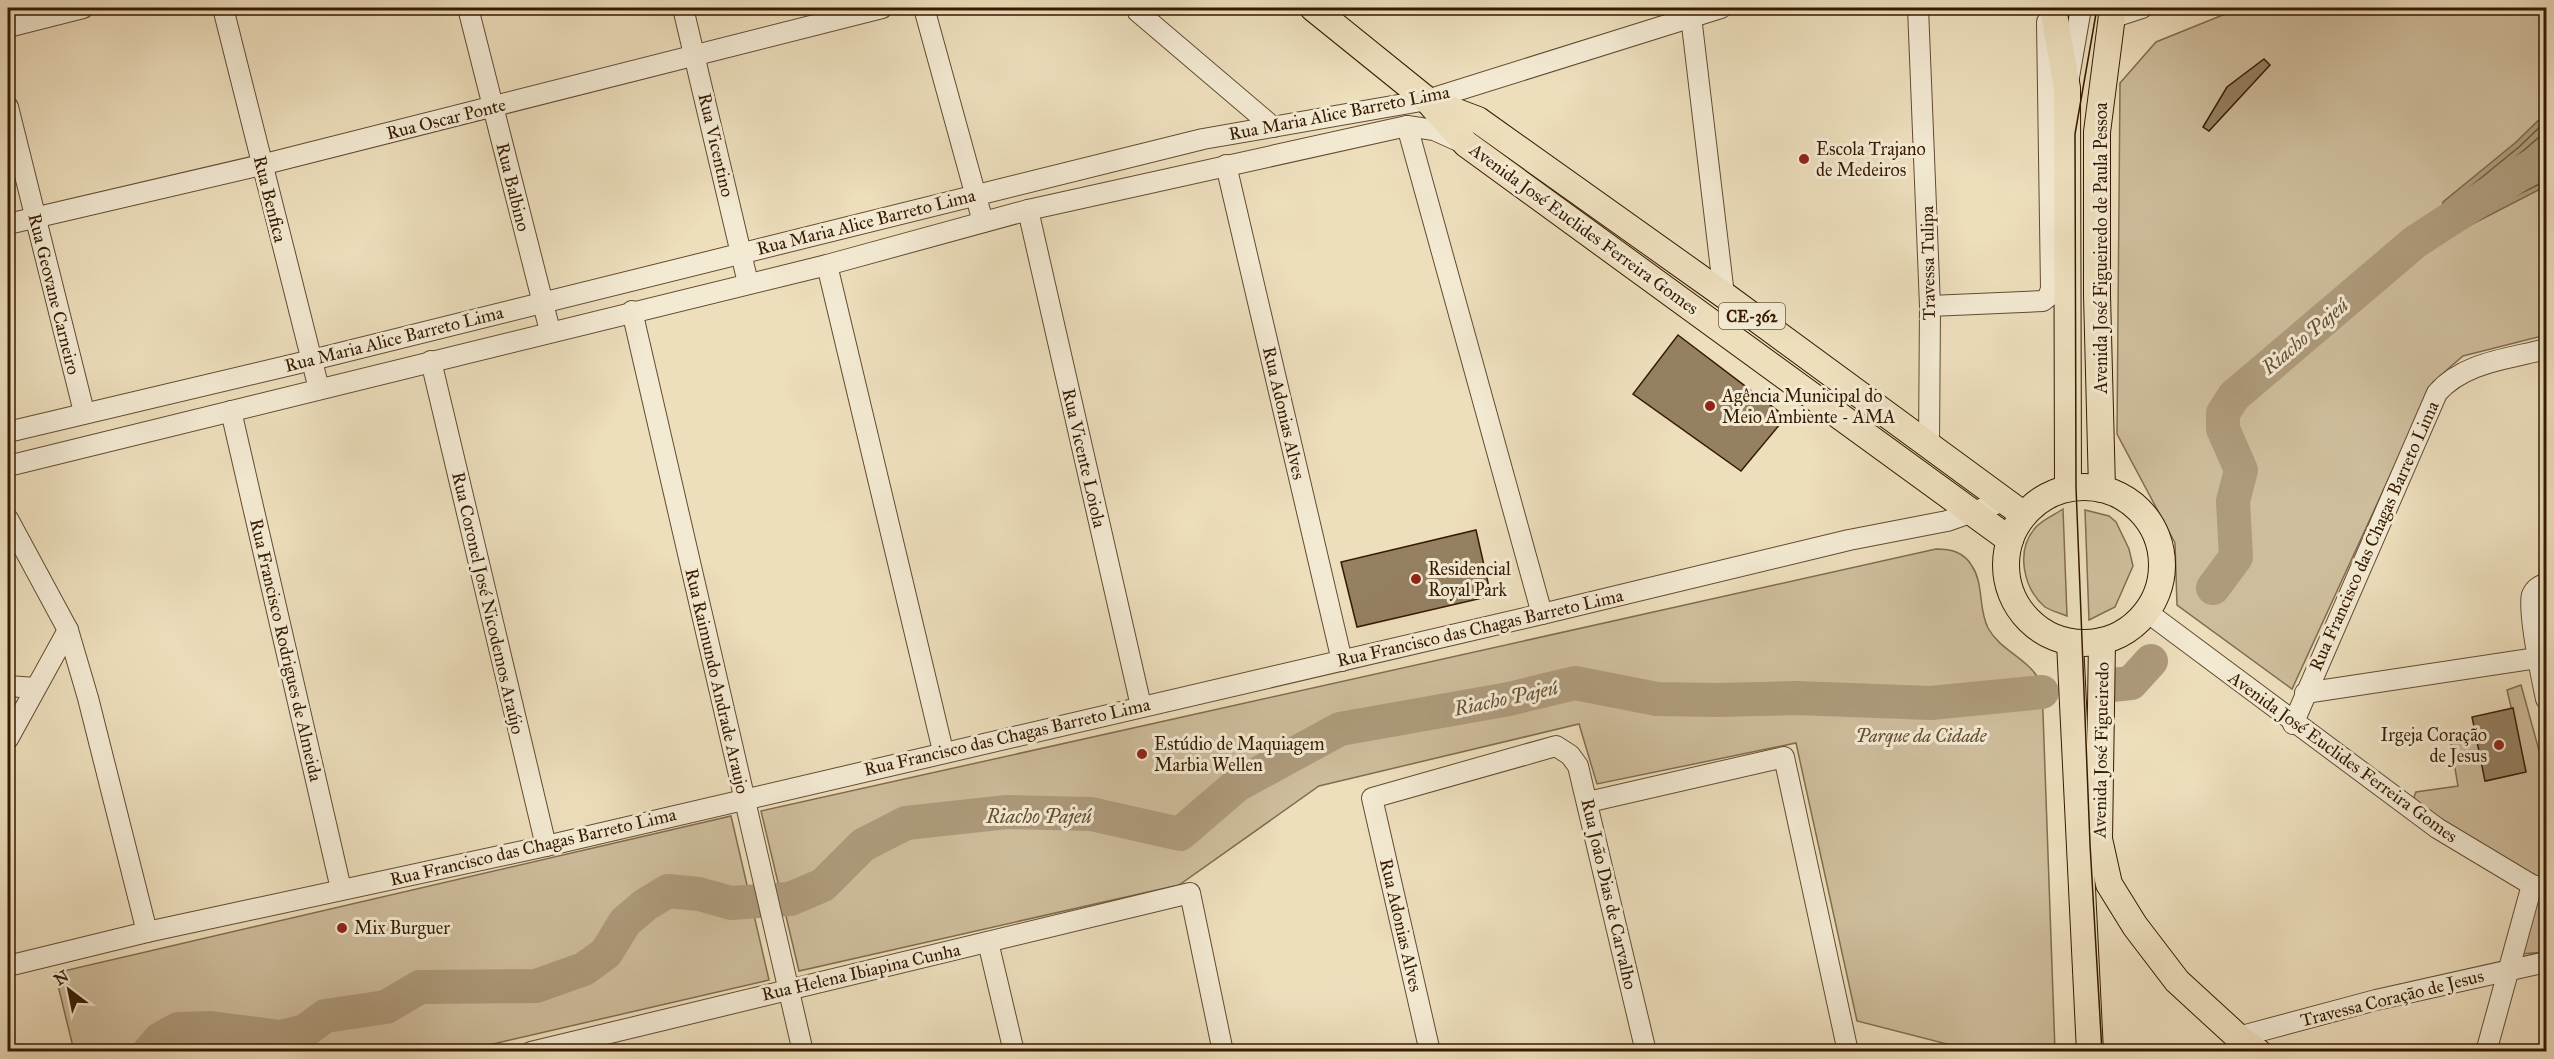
<svg xmlns="http://www.w3.org/2000/svg" width="2554" height="1059" viewBox="0 0 2554 1059" font-family="'IM FELL Great Primer',serif">
	<style>
		.green { fill: #cebd9c; stroke: #826c4e; stroke-width: 1.5 }
		.water { fill: #ae9b7c; stroke: #7e674b; stroke-width: 1.5 }
		.lines { fill: none; stroke-linecap: round; stroke-linejoin: round }
		.shore { stroke: #725a3e; stroke-width: 1.5 }
		.river { stroke: #ae9b7c; stroke-width: 34 }
		.building { fill: #958062; stroke: #351a01; stroke-width: 1.5 }
		.minor-casing { stroke: #634b30; stroke-width: 22 }
		.major-casing { stroke: #351a01; stroke-width: 28 }
		.minor { stroke: #f3ead3; stroke-width: 20 }
		.major { stroke: #eddebc; stroke-width: 26 }
		.tram { stroke: #351a01; stroke-width: 1.5 }
		.poi-dot { fill: #8f2418; stroke: #f3ead3; stroke-width: 2 }
		.labels { text-anchor: middle; stroke-width: 6; stroke-linejoin: round; paint-order: stroke }
		.shield { fill: #f3ead3; stroke: #6e5840; stroke-width: 1.5 }
		.shield-label { font-size: 16px; font-weight: bold; fill: #351a01 }
		.street-label { font-size: 18px; fill: #351a01; stroke: #f3ead3 }
		.poi-label { font-size: 18px; fill: #351a01; stroke: #f3ead3; text-anchor: start }
		.park-label { font-size: 18px; font-style: italic; fill: #634b30; stroke: #f3ead3 }
		.water-label { font-size: 20px; font-style: italic; fill: #654e32; stroke: #f3ead3 }
	</style>
	<rect width="100%" height="100%" fill="#eddebc"/>
	<filter id="stains"><feTurbulence type="fractalNoise" baseFrequency=".00333" numOctaves="4"/><feColorMatrix values="0 0 0 0 .2 0 0 0 0 .09 0 0 0 0 .02 0 0 0 .5 -.17"/></filter>
	<radialGradient id="worn" r=".72"><stop offset=".6" stop-color="#630" stop-opacity="0"/><stop offset="1" stop-color="#630" stop-opacity=".3"/></radialGradient>
	<g class="green">
		<polygon points="2240,8 2546,8 2546,335 2463,356 2433,382 2292,689 2177,605 2175,543 2117,434 2120,83 2156,42"/>
		<path d="M2063 509 2067 616C2060 613 2051 611 2045 607 2023 588 2015 550 2036 527 2042 520 2054 515 2063 509Z"/>
		<polygon points="2085,510 2109,516 2116,522 2129,549 2133,566 2115,607 2089,620"/>
		<path d="M1936 549C1951 549 1964 552 1972 566 1984 584 1978 608 1988 628 2001 652 2031 659 2042 685L2055 1051H1974L1857 1021 1796 743 1597 784 1579 724 1319 786 1179 885 799 971 761 811Z"/>
		<polygon points="2521,685 2546,776 2546,881 2533,877 2418,806 2414,797 2416,792 2458,786 2449,733 2476,730 2486,781 2526,772 2507,690"/>
		<polygon points="731,816 769,980 463,1051 74,1051 55,973"/>
		<polygon points="2538,898 2546,901 2546,952 2521,954"/>
	</g>
	<polygon class="water" points="2546,113 2546,186 2459,231 2439,226 2443,202 2515,143"/>
	<g class="lines">
		<g class="shore">
			<polyline points="2546,121 2519,147 2449,204 2447,221 2458,224 2546,181"/>
			<polyline points="2546,131 2457,208 2455,214 2459,215 2539,174 2546,173"/>
			<polyline points="2546,144 2521,169 2524,172 2546,164"/>
		</g>
		<g class="river">
			<polyline points="2213,588 2236,557 2233,501 2241,470 2223,429 2223,413 2234,396 2415,242 2546,157"/>
			<polyline points="2112,685 2131,683 2151,661"/>
			<polyline points="149,1052 160,1039 178,1029 210,1028 281,1037 305,1031 325,1016 386,1007 420,987 536,986 584,969 606,953 625,922 645,905 668,891 699,894 731,903 790,899 823,885 863,845 906,823 1007,812 1091,814 1180,834 1237,785 1340,729 1509,699 1575,683 1657,699 1717,700 1796,698 1931,703 2042,692"/>
		</g>
	</g>
	<g class="building">
		<polygon points="2264,59 2270,65 2209,131 2203,127 2227,87"/>
		<polygon points="1678,335 1786,417 1741,471 1633,394"/>
		<polygon points="1476,530 1491,596 1357,627 1341,562"/>
		<polygon points="2513,708 2526,772 2485,781 2472,717"/>
	</g>
	<g class="lines">
		<defs>
			<g id="minor">
				<polyline points="223,8 319,389"/>
				<polyline points="468,8 550,331"/>
				<polyline points="683,8 748,283"/>
				<polyline points="924,8 983,222"/>
				<polyline points="1690,8 1724,295"/>
				<polyline points="1918,8 1930,306 1929,446"/>
				<polyline points="1138,12 1273,127"/>
				<polyline points="2111,18 2142,8"/>
				<polyline points="8,27 83,8"/>
				<polyline points="2069,77 2081,8"/>
				<polyline points="8,107 84,412"/>
				<polyline points="1407,126 1542,614"/>
				<polyline points="1226,165 1342,661"/>
				<polyline points="1028,210 1141,706"/>
				<polyline points="8,224 261,165 882,8"/>
				<polyline points="827,265 943,751"/>
				<polyline points="1930,306 2043,301 2048,297 2051,289 2047,22"/>
				<polyline points="632,311 803,1052"/>
				<polyline points="431,361 546,846"/>
				<polyline points="231,411 341,889"/>
				<polyline points="8,432 312,360 1203,139 1427,100 1721,8"/>
				<polyline points="8,466 827,265 1028,210 1407,126 1434,130 1461,142"/>
				<polyline points="8,519 68,630 88,698 147,932"/>
				<path d="M2546 583C2540 586 2535 588 2532 595 2527 610 2542 680 2546 699"/>
				<polyline points="2147,612 2437,828 2532,885 2546,888"/>
				<polyline points="8,686 35,688"/>
				<polyline points="2305,693 2537,658"/>
				<path d="M2293 724 2437 393C2464 362 2508 359 2546 349"/>
				<polyline points="8,739 68,630"/>
				<polyline points="1588,802 1784,757 1848,1052"/>
				<polyline points="988,942 1014,1052"/>
				<polyline points="8,966 147,932 546,846 1542,614 1849,540 1947,521 2004,501"/>
				<polyline points="2238,1037 2376,1000 2546,962"/>
				<polyline points="531,1052 1190,893 1223,1052"/>
				<polyline points="1430,1052 1372,798 1556,746 1570,755 1578,766 1646,1052"/>
				<polyline points="2486,1052 2532,885"/>
			</g>
			<g id="major">
				<polyline points="1313,8 1427,100 1466,144 2010,540"/>
				<polyline points="2053,8 2067,88 2068,488"/>
				<polyline points="1433,103 1478,120 1724,295 2024,515"/>
				<circle cx="2084" cy="565" r="78"/>
				<polyline points="2102,489 2097,295 2097,132 2113,8"/>
				<polyline points="2102,641 2099,839 2109,884 2135,926 2177,981 2238,1037 2258,1052"/>
				<polyline points="2070,642 2090,1052"/>
			</g>
		</defs>
		<use href="#minor" class="minor-casing"/>
		<use href="#major" class="major-casing"/>
		<use href="#minor" class="minor"/>
		<use href="#major" class="major"/>
		<polyline class="tram" points="2097,8 2075,134 2076,487 2090,844 2102,1052"/>
	</g>
	<g class="poi-dot">
		<circle cx="1804" cy="159" r="6"/>
		<circle cx="1710" cy="406" r="6"/>
		<circle cx="1416" cy="579" r="6"/>
		<circle cx="2499" cy="745" r="6"/>
		<circle cx="1142" cy="754" r="6"/>
		<circle cx="342" cy="928" r="6"/>
	</g>
	<g class="labels">
		<rect class="shield" x="1719" y="303" width="66" height="26" rx="4.5"/>
		<g class="shield-label">
			<text x="1752" y="322">CE-362</text>
		</g>
		<g class="street-label">
			<text transform="translate(1339 113) rotate(-11)" y="6">Rua Maria Alice Barreto Lima</text>
			<text transform="translate(446 119) rotate(-14)" y="6">Rua Oscar Ponte</text>
			<text transform="translate(716 145) rotate(77)" y="6">Rua Vicentino</text>
			<text transform="translate(513 187) rotate(76)" y="6">Rua Balbino</text>
			<text transform="translate(270 199) rotate(76)" y="6">Rua Benfica</text>
			<text transform="translate(866 222) rotate(-14)" y="6">Rua Maria Alice Barreto Lima</text>
			<text transform="translate(1584 229) rotate(36)" y="6">Avenida José Euclides Ferreira Gomes</text>
			<text transform="translate(2101 248) rotate(-90)" y="6">Avenida José Figueiredo de Paula Pessoa</text>
			<text transform="translate(1928 263) rotate(-91)" y="6">Travessa Tulipa</text>
			<text transform="translate(54 294) rotate(76)" y="6">Rua Geovane Carneiro</text>
			<text transform="translate(394 339) rotate(-14)" y="6">Rua Maria Alice Barreto Lima</text>
			<text transform="translate(1284 413) rotate(77)" y="6">Rua Adonias Alves</text>
			<text transform="translate(1084 458) rotate(77)" y="6">Rua Vicente Loiola</text>
			<text transform="translate(2374 536) rotate(-66)" y="6">Rua Francisco das Chagas Barreto Lima</text>
			<text transform="translate(488 603) rotate(77)" y="6">Rua Coronel José Nicodemos Araújo</text>
			<text transform="translate(1480 628) rotate(-13)" y="6">Rua Francisco das Chagas Barreto Lima</text>
			<text transform="translate(286 650) rotate(77)" y="6">Rua Francisco Rodrigues de Almeida</text>
			<text transform="translate(717 681) rotate(77)" y="6">Rua Raimundo Andrade Araujo</text>
			<text transform="translate(1007 737) rotate(-13)" y="6">Rua Francisco das Chagas Barreto Lima</text>
			<text transform="translate(2101 750) rotate(-89)" y="6">Avenida José Figueiredo</text>
			<text transform="translate(2343 757) rotate(36)" y="6">Avenida José Euclides Ferreira Gomes</text>
			<text transform="translate(533 847) rotate(-13)" y="6">Rua Francisco das Chagas Barreto Lima</text>
			<text transform="translate(1609 894) rotate(77)" y="6">Rua João Dias de Carvalho</text>
			<text transform="translate(1401 925) rotate(77)" y="6">Rua Adonias Alves</text>
			<text transform="translate(861 972) rotate(-13)" y="6">Rua Helena Ibiapina Cunha</text>
			<text transform="translate(2392 998) rotate(-14)" y="6">Travessa Coração de Jesus</text>
		</g>
		<g class="poi-label">
			<text x="1816" y="155">Escola Trajano<tspan x="1816" dy="21">de Medeiros</tspan></text>
			<text x="1722" y="402">Agência Municipal do<tspan x="1722" dy="21">Meio Ambiente - AMA</tspan></text>
			<text x="1428" y="575">Residencial<tspan x="1428" dy="21">Royal Park</tspan></text>
			<text x="2487" y="741" text-anchor="end">Irgeja Coração<tspan x="2487" dy="21">de Jesus</tspan></text>
			<text x="1154" y="750">Estúdio de Maquiagem<tspan x="1154" dy="21">Marbia Wellen</tspan></text>
			<text x="354" y="934">Mix Burguer</text>
		</g>
		<g class="park-label">
			<text x="1921" y="742">Parque da Cidade</text>
		</g>
		<g class="water-label">
			<text transform="translate(2305 336) rotate(-40)" y="7">Riacho Pajeú</text>
			<text transform="translate(1506 698) rotate(-12)" y="7">Riacho Pajeú</text>
			<text x="1039" y="823">Riacho Pajeú</text>
		</g>
	</g>
	<rect width="2554" height="1059" fill="none" stroke="#eddebc" stroke-width="30"/>
	<rect x="9" y="9" width="2536" height="1041" fill="none" stroke="#351a01" stroke-width="3"/>
	<rect x="15" y="15" width="2524" height="1029" fill="none" stroke="#351a01" stroke-width="1.5"/>
	<g transform="translate(69 990) rotate(328)" stroke="#f3ead3" stroke-width="4.5" paint-order="stroke">
	<path d="M0-4.5L10 22L0 15L-10 22Z" fill="#351a01"/>
	<text y="-9" font-size="16" font-weight="bold" text-anchor="middle" fill="#351a01">N</text>
	</g>
	<rect width="100%" height="100%" filter="url(#stains)"/>
	<rect width="100%" height="100%" fill="url(#worn)"/>
</svg>
